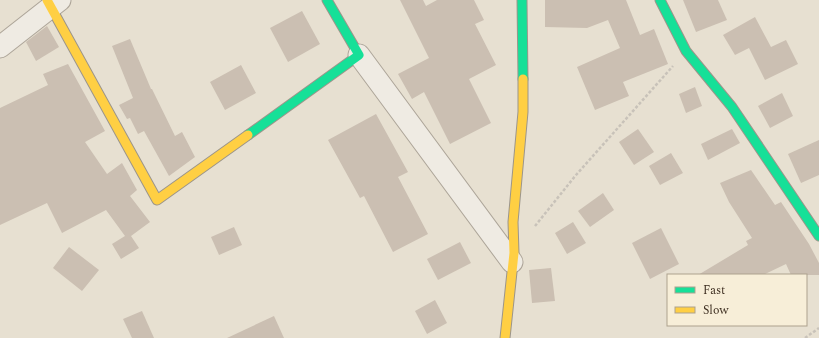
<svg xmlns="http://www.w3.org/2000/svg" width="819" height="338" viewBox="0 0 819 338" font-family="Spectral,serif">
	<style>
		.building { fill: #cbbfb2 }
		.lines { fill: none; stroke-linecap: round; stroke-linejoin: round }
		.street-casing { stroke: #ada599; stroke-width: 23 }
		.fast-casing { stroke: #9c958a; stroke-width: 11 }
		.slow-casing { stroke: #9c958a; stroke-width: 11 }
		.path { stroke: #c8c2b9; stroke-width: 2.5; stroke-dasharray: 3 2; stroke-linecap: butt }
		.street { stroke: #efebe3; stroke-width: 21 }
		.fast { stroke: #16e098; stroke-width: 9 }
		.slow { stroke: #ffcf43; stroke-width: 9 }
	</style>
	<rect width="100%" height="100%" fill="#e7e0d1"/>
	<g class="building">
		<polygon points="400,0 423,0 426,6 437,0 474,0 484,20 475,24 496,65 469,79 491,123 450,144 424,92 412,99 398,74 429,58"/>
		<polygon points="545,0 626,0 640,35 654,29 668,64 623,82 629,96 595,110 577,67 620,48 608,20 587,28 545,27"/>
		<polygon points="683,0 718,0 727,20 696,32"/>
		<polygon points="302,11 320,44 288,62 270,28"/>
		<polygon points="755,17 771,47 786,40 798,64 765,80 749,48 735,55 723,35"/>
		<polygon points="47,26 59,47 36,61 26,42"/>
		<polygon points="130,39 151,89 152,89 175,136 182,132 195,157 169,176 144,131 138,134 130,118 127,119 119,105 133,98 112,46"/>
		<polygon points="68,64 105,131 85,142 107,174 122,163 137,190 130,196 150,222 131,236 139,248 121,259 112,244 125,236 106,210 62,233 47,203 0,225 0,108 48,85 43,74"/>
		<polygon points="241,65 256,93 225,110 210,82"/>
		<polygon points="695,87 702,106 686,113 679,94"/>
		<polygon points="782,93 793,116 770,128 758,106"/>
		<polygon points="376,114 408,172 398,177 428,234 393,252 364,196 360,198 328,140"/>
		<polygon points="638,129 654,152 634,165 619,142"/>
		<polygon points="732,129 740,143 708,160 701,144"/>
		<polygon points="819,140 819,175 801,183 788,154"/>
		<polygon points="671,153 683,173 660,185 649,166"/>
		<polygon points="751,170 775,205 781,202 809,244 819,263 819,275 791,275 786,264 763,275 698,275 748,245 746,241 752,238 729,202 720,183"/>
		<polygon points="603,193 614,210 590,227 578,211"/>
		<polygon points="573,222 586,243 567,254 555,233"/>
		<polygon points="234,227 242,245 219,255 211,237"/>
		<polygon points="661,228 679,264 650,279 632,243"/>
		<polygon points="460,242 471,263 438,280 427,259"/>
		<polygon points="69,247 99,270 82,291 53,268"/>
		<polygon points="551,268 555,301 532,303 529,270"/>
		<polygon points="435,300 447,323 427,334 415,311"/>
		<polygon points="142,311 154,338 132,338 123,319"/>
		<polygon points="274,316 284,338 227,338"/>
	</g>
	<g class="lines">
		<defs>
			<g id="street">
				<polyline points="0,47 60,0"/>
				<polyline points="359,55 512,262"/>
			</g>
			<g id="fast">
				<polyline points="522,0 523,79"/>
				<polyline points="660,0 686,51 732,107 819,236"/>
				<polyline points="248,135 359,55 327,0"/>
			</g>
			<g id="slow">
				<polyline points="47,0 157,200 248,135"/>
				<polyline points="505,338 514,253 513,222 523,112 523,79"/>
			</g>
		</defs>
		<use href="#street" class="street-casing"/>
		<use href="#fast" class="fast-casing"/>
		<use href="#slow" class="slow-casing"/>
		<g class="path">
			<polyline points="535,226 576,175 673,66"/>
			<polyline points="805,338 819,328"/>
		</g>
		<use href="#street" class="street"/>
		<use href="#fast" class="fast"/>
		<use href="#slow" class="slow"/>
	</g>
	<rect x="667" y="274" width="140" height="52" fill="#f7eed8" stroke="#ada18e"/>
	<rect x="675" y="287" width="20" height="6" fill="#16e098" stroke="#ada18e"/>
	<text x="703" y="294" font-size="12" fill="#3d2e20">Fast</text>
	<rect x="675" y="307" width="20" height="6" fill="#ffcf43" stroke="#ada18e"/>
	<text x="703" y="314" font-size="12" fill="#3d2e20">Slow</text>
</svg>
